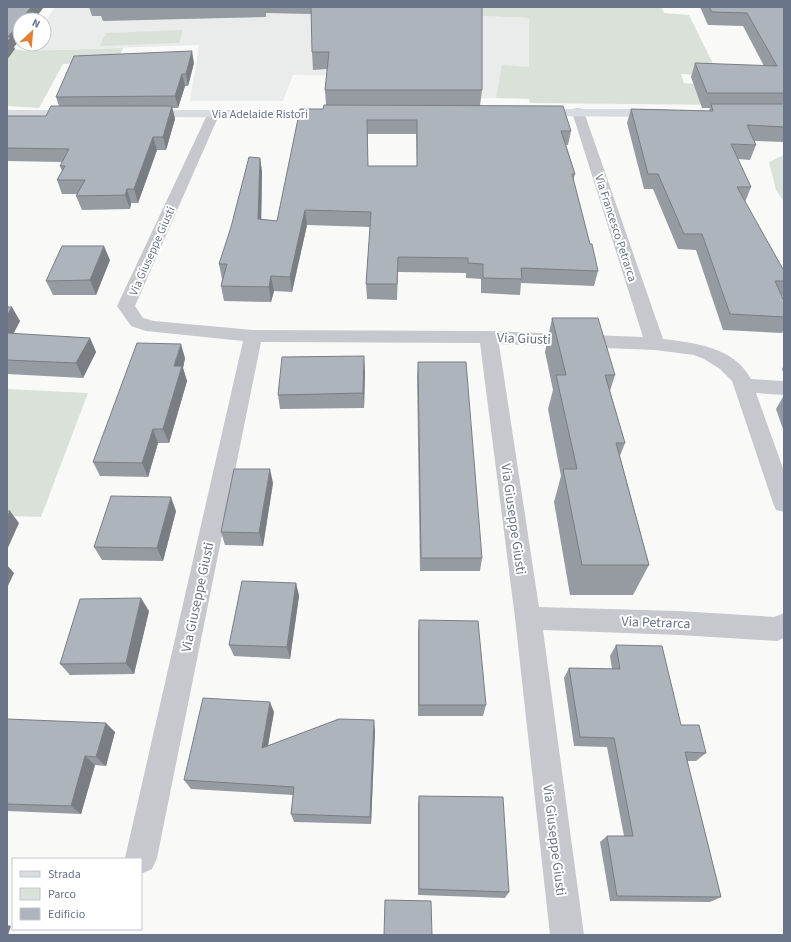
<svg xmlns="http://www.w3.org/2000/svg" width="791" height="942" viewBox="0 0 791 942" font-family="'Source Sans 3',sans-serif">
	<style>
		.built { fill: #eaebeb }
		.green { fill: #dae1d9 }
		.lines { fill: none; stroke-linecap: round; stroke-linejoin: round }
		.minor { fill: #c6c8cd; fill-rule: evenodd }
		.secondary { fill: #d8dbe0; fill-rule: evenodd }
		.wall { fill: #969ba2; fill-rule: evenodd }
		.shaded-wall { fill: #7a7e84 }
		.building { fill: #aeb4bc; stroke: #7a7e84; fill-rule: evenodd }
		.labels { text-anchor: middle; stroke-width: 4; stroke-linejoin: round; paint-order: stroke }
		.far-street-label { font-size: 12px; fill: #697488; stroke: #fff }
		.street-label { font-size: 14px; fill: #697488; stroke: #fff }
	</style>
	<rect width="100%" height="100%" fill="#f9faf8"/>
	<polygon class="built" points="55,7 442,7 442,14 529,18 529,67 503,66 496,98 463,99 362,76 293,75 283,101 190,101 199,45 25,51 30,44 44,44 44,24"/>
	<g class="green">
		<polygon points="442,7 661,7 664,13 689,15 719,76 681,74 684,83 717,86 725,105 530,103 529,99 496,98 502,65 529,67 529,18 441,14"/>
		<polygon points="183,30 179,43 100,46 106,33"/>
		<polygon points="123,48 117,61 63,64 39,108 7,106 7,60 15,49 25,51"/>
		<polygon points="784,155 784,202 776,190 769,162"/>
		<polygon points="7,389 88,393 41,517 7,516"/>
	</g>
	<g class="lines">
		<path class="minor" d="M578 108 583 109 584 112 663 339C695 343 734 347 751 379L784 381V395L756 393 784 471V512L776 510 773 503 732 381 720 369 704 359 694 355 655 350 499 344 539 607 679 611 774 617 784 613V638L777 641 679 635 543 630 584 935H550L515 618 480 343 261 342 157 858 152 869 141 874V859L125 858 243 341 146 331 131 326 117 306 207 115 208 112H218L219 115 135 306 143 318 154 321 253 330 489 331 643 337 572 112 573 109Z"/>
		<g class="secondary">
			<polygon points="536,109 660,109 665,110 666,113 665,116 660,117 531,116 530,113 531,110"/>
			<polygon points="7,110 78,110 83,111 84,114 83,117 78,118 7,118"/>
			<polygon points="144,110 328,110 333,111 334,114 333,117 328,118 139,117 138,114 139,111"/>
		</g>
	</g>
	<g class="wall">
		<path d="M89 7H482V90L480 106 571 131 568 145H566L575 174 573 181 590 244 598 271 594 286 521 283 520 295 481 293V279L466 278V273L398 272 397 300 367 299 366 284 370 227 307 225 292 292 274 291 271 302 224 301 221 286 222 279 219 264 260 158 262 172 261 219 277 221 323 109 326 105 325 90 327 69 313 70 312 52V14L266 13V17L103 21 101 16H92ZM368 134H416L417 166H368Z"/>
		<polygon points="700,7 784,7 784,142 754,141 756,145 750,160 738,159 751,187 745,202 784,271 784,293 782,297 784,301 784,329 782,333 723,330 696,250 678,249 653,189 644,189 627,123 631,109 709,111 710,108 702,108 691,77 695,63 764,66 743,26 708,25"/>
		<polygon points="194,63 188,86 185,86 178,108 172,108 175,119 166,150 157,150 138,203 131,203 130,209 82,210 76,196 78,194 62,194 57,180 62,171 60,166 62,162 7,161 7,116 46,116 59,106 56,97"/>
		<polygon points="110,260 96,295 53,295 46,281"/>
		<polygon points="7,307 20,321 13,334 90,338 96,352 83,378 7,374"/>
		<polygon points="552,318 615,375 610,391 625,443 620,456 649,565 633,595 570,595 554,502 561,476 548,409 553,390 545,352"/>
		<polygon points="185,358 183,368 187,381 169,443 158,443 148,477 100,476 93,462"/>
		<polygon points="418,362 482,558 480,571 420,571 417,376"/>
		<polygon points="784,365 784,375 782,369"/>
		<polygon points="365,370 364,408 280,409 278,395"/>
		<polygon points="784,395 784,432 776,409"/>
		<polygon points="273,483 263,546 225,545 221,532"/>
		<polygon points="176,511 163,561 102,560 94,547"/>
		<polygon points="296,583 299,596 290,659 234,656 229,645"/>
		<polygon points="149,611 134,674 70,675 60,664"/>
		<polygon points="419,620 486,705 483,716 418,716 418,632"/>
		<polygon points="616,645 681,725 706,753 696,761 687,761 721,897 710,902 610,901 600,842 607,836 624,836 607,747 574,746 564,678 569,668 612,669 610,656"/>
		<polygon points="274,712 268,745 375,730 371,824 294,822 291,814 293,795 191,789 184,780"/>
		<polygon points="7,719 115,732 106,766 95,765 81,814 7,811"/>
		<polygon points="419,796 509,892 505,898 418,895 418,804"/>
	</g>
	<g class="shaded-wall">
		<polygon points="31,7 44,7 34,20 21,20"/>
		<polygon points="20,22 20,40 14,47 15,49 7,60 7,42 8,37"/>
		<polygon points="192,51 194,63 188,86 186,74"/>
		<polygon points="182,74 185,86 178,108 175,96"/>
		<polygon points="172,106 175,119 166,150 163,137"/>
		<polygon points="153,137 157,150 138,203 134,189"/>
		<polygon points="260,158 262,172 261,234 258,219"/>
		<polygon points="127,189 131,203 130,209 125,195"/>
		<polygon points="305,210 307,225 292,292 290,277"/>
		<polygon points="104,246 110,260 96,295 90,280"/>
		<polygon points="271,276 274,291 271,302 269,287"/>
		<polygon points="12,307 20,321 7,346 7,316"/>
		<polygon points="90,338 96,352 83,378 76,363"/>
		<polygon points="181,344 185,358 183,368 187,381 169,443 163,429 174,366"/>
		<polygon points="364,356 365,370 364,408 363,393"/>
		<polygon points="153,429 158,443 148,477 142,463"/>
		<polygon points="270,469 273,483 263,546 259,533"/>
		<polygon points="171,497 176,511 163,561 157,548"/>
		<polygon points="10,511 19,523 7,550 7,518"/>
		<polygon points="7,565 14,573 7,588"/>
		<polygon points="296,583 299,596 290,659 287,647"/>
		<polygon points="141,598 149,611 134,674 126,663"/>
		<polygon points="270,702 274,712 266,757 262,748"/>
		<polygon points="374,720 375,730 371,824 370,817"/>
		<polygon points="106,723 115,732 106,766 96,757"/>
		<polygon points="85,756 95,765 81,814 71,806"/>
		<polygon points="7,925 11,926 8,935 7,935"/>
	</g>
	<g class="building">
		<polygon points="7,7 31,7 21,20 20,20 20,22 8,37 11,37 7,42"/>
		<polygon points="311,7 482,7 482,90 325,90 329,52 312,52"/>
		<polygon points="709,7 784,7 784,93 707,93 695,63 777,66 747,13 712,12"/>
		<polygon points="192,51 186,74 182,74 175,96 56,97 74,56"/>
		<polygon points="711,104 784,104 784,127 747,125 756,145 731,144 751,187 737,187 784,271 784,281 775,281 784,301 784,317 730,314 702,234 684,234 658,174 648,174 631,109 713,111"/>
		<path d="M324 105 563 106 571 131H561L575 174H572L590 244H592L598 271 521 268 522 279 483 278V264L468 263V258L398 257 397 284H366L371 212 305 210 290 277 271 276 269 287 221 286 227 264H219L231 227 249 157 260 158 258 219 277 221 300 109H323ZM367 120H417V166H368Z"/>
		<polygon points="51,106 172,106 163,137 153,137 134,189 127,189 125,195 76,196 85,180 57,180 65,166 60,166 69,149 7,148 7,116 46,116"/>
		<polygon points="62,246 104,246 90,280 46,281"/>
		<polygon points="7,307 12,307 7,316"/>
		<polygon points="552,318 598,318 615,375 605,375 625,443 616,443 649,565 582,565 563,469 577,469 556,375 566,375"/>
		<polygon points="7,333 90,338 76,363 7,360"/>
		<polygon points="137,343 181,344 174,366 182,366 163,429 153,429 142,463 93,462"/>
		<polygon points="364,356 363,393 278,395 282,357"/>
		<polygon points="418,362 466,362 482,558 421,558"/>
		<polygon points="234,469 270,469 259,533 221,532"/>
		<polygon points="111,496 171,497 157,548 94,547"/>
		<polygon points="7,511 10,511 7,518"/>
		<polygon points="242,581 296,583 287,647 229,645"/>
		<polygon points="141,598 126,663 60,664 80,599"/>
		<polygon points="419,620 478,621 486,705 419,705"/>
		<polygon points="616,645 662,646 681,725 699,725 706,753 685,752 721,897 617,896 607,836 633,836 614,738 580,737 569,668 620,669"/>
		<polygon points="203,698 270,702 262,748 339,719 374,720 370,817 291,814 294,787 184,780"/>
		<polygon points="7,719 106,723 96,757 85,756 71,806 7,804"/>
		<polygon points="419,796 503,797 509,892 419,889"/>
		<polygon points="385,900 431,901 432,935 384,935"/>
	</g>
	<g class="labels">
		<g class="far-street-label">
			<text x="260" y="118">Via Adelaide Ristori</text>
			<text transform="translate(616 228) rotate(72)" y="4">Via Francesco Petrarca</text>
			<text transform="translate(152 251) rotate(-66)" y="4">Via Giuseppe Giusti</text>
		</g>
		<g class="street-label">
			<text transform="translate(524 338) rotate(2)" y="5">Via Giusti</text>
			<text transform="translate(514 519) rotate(82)" y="5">Via Giuseppe Giusti</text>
			<text transform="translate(197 597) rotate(-78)" y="5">Via Giuseppe Giusti</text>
			<text transform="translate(656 622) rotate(2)" y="5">Via Petrarca</text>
			<text transform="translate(555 840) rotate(83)" y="5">Via Giuseppe Giusti</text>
		</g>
	</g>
	<rect width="791" height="942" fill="none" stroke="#697488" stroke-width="16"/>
	<rect x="12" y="858" width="130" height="72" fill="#ffffff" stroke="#c3c7cf"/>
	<rect x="20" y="871" width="20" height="6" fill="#d8dbe0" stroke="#c3c7cf"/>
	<text x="48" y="878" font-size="12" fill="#697488">Strada</text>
	<rect x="20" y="888" width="20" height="12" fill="#dae1d9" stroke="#c3c7cf"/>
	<text x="48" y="898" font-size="12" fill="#697488">Parco</text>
	<rect x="20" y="908" width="20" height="12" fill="#aeb4bc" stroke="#c3c7cf"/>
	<text x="48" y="918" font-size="12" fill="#697488">Edificio</text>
	<g transform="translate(32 32) rotate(26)"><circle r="19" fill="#ffffff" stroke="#c3c7cf"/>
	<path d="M0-3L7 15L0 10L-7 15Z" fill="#e18030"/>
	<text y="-6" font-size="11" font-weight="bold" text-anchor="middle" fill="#697488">N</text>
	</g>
</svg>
